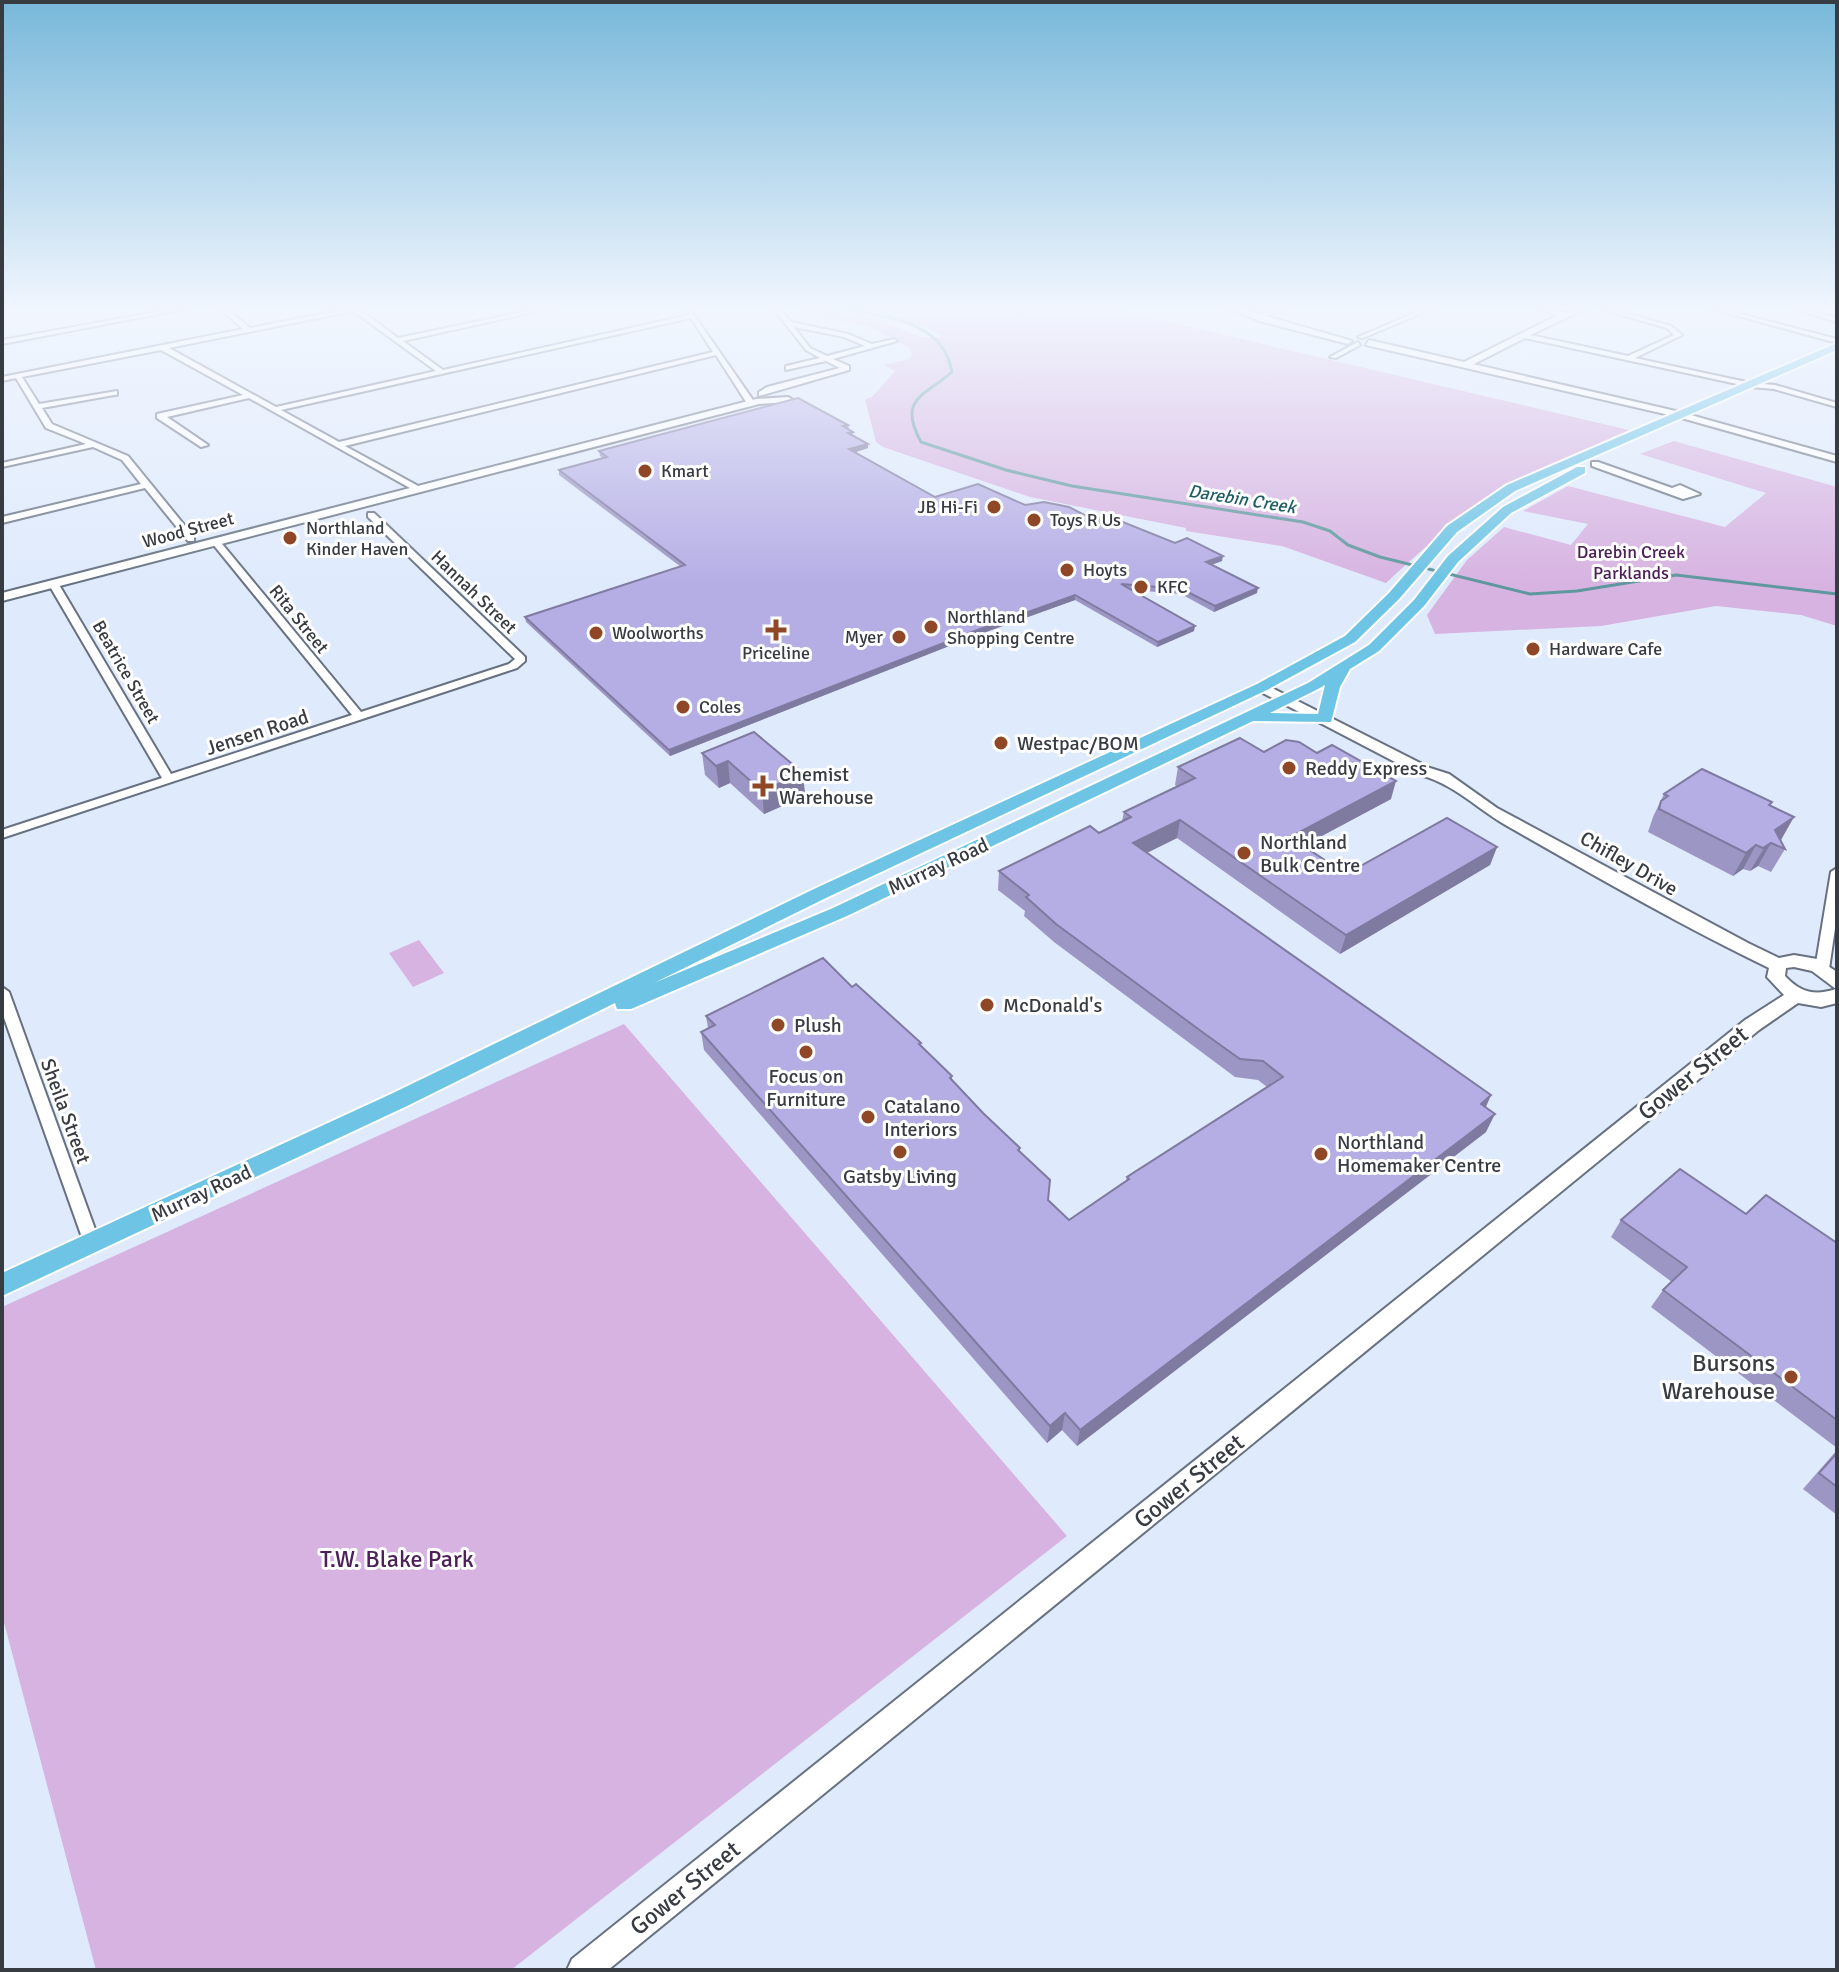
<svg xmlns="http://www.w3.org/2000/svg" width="1839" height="1972" viewBox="0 0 1839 1972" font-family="Signika,sans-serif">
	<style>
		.green { fill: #d7b3e1 }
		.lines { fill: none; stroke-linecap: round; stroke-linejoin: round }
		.stream { stroke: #5f979e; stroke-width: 3 }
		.street-casing { stroke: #677181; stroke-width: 4 }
		.secondary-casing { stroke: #677181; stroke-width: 4 }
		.primary-casing { stroke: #fff; stroke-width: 4 }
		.street { fill: #fff; fill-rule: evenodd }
		.secondary { fill: #fff; fill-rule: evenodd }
		.primary { fill: #6dc4e4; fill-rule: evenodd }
		.wall { fill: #9c96c5 }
		.shaded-wall { fill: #7f7aa0 }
		.building { fill: #b5aee5; stroke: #7f7aa0; stroke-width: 2 }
		.poi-dot { fill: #8f4726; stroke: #fff; stroke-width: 3 }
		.labels { text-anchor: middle; stroke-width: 6; stroke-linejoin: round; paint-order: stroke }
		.far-poi-label { font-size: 18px; fill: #373b42; stroke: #fff; text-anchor: start }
		.far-water-label { font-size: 18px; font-style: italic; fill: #1d5e64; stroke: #fff }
		.far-street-label { font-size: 18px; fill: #373b42; stroke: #fff }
		.far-park-label { font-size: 18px; fill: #4d2059; stroke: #fff }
		.street-label { font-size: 20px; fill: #373b42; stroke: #fff }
		.poi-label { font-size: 20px; fill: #373b42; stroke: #fff; text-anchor: start }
		.near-street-label { font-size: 24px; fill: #373b42; stroke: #fff }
		.near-poi-label { font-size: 24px; fill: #373b42; stroke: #fff; text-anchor: end }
		.near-park-label { font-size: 24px; fill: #4d2059; stroke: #fff }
	</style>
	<rect width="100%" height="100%" fill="#dfeafc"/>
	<g class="green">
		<path d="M795 308C822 308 845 312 871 318 895 323 919 344 943 336L924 326 849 308H1110L1633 431C1597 446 1559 459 1524 477 1472 505 1429 543 1386 583L1282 546 1186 531V528L1030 497 883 447 876 442 865 399 872 397 895 371 884 365 910 359 912 354 910 348 868 326 824 318Z"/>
		<polygon points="1674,441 1837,487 1837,626 1801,615 1716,606 1601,626 1435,634 1427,615 1467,560 1504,527 1571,545 1588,524 1523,511 1568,486 1725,527 1766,493 1640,454"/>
		<polygon points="419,940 444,973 413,987 389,953"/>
		<polygon points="624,1024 1067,1536 511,1970 96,1970 2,1615 2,1307"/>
	</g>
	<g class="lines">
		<path class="stream" d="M836 308C881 317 942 317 952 372 925 396 897 398 921 442L1006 470 1072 486 1303 522 1330 531 1348 545 1380 557 1530 594 1577 591 1676 575 1837 594"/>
		<defs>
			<g id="street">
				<polygon points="178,308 190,308 2,344 2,340"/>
				<path d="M219 308H226L250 328 352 308H364L360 310 398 338 542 308H553L403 341 443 370 689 315 686 310 689 308 755 403 748 405 716 355 345 446 420 487V491L417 492 249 398 167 417 208 445 201 447 157 418V414L243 395 161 350 22 377 39 404 117 391V395H114L42 408 52 424 128 456 194 537V541H188L145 488 2 523V517L141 484 122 460 93 447 2 467V463L86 444 46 428 16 378 2 381V377L243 329ZM353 311 436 371 276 407 169 348ZM691 318 713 352 339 442 281 410Z"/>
				<path d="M773 308H779L791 322 848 334 872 344 894 339 897 341 833 359 849 366V370L759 396V392L767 387 840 368 826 361 786 370V366L820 358 806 350ZM794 327 844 337 865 346 827 356 810 348Z"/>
				<polygon points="1281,308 1289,308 1263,317 1258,316"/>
				<polygon points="1426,308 1434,308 1363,338 1358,337"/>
				<path d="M1535 308C1544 307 1552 312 1562 312 1570 313 1579 307 1588 308L1530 335 1628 356 1674 335 1667 328 1598 308H1607L1671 326 1682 335 1635 358 1751 383 1775 385 1837 403V407L1774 389 1751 387 1525 338 1468 367H1462V363L1558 315Z"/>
				<polygon points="1709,308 1718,308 1837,339 1837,343"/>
				<polygon points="1792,308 1801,308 1837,318 1837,322"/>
				<polygon points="1358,342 1360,345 1336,358 1330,357"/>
				<polygon points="1592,462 1598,462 1672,488 1680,485 1700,494 1683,499 1592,466"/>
				<polygon points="368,513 374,513 525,657 525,661 517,668 2,838 2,830 162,778 48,583 50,581 58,583 171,774 352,715 212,543 212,539 218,539 361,712 509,664 515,659 368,517"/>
				<polygon points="1837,868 1837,915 1829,969 1822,974 1815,969 1831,872"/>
				<polygon points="2,987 9,992 100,1243 98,1248 92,1250 86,1248 84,1243 2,1012"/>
			</g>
			<g id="secondary">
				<polygon points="1228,308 1239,308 1352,341 1348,344 1259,321"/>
				<polygon points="1369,340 1680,412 1837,456 1837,462 1678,417 1366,345"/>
				<polygon points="788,397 793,400 791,402 759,404 2,601 2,593 756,399"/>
				<path d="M1262 683 1430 768 1449 774 1497 808 1748 943 1779 958 1794 955 1817 959 1837 972V1003L1821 1007 1798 1003 1759 1030 608 1970H567L572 1959 1745 1020 1784 995 1767 977 1769 968C1680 925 1595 876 1509 827 1480 811 1453 783 1420 775L1257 690 1255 687ZM1794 967 1812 971 1836 989C1815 996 1801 993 1785 976L1786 968Z"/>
			</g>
			<path id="primary" d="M1837 343V350L1515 491 1457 532 1399 599 1355 642 1267 690 828 897 654 983 833 908 1308 683 1369 645 1414 600 1448 556 1503 507 1577 467H1585V473L1511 513 1458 562 1424 606 1379 651 1350 669 1340 687 1331 722 1253 721 847 916 631 1009H617L615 1003 407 1106 2 1296V1273L391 1094 814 889 1257 684 1345 636 1389 593 1447 526 1507 485ZM1325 685 1318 714 1270 713 1318 689Z"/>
		</defs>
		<use href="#street" class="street-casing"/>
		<use href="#secondary" class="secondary-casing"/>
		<use href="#primary" class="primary-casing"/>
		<use href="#street" class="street"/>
		<use href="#secondary" class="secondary"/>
		<use href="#primary" class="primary"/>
	</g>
	<g class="wall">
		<polygon points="848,425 849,429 853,432 853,436 868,448 855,452 935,497 1025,505 1094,520 1175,543 1222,561 1211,565 1257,593 1214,612 1181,594 1132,590 1194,631 1157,647 1075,600 972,637 670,756 526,622 525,617 681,567 559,475 559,470 603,458 600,456 599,451"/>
		<polygon points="1264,752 1391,799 1303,846 1346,874 1497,847 1490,865 1340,954 1177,838 1147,853 1486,1107 1486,1132 1077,1446 1062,1430 1047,1443 704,1050 701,1032 708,1028 706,1016 852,987 921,1043 921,1046 952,1076 952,1080 983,1113 1020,1148 1020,1151 1048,1200 1069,1220 1126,1181 1127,1177 1267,1087 1258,1080 1235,1077 1054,942 1024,916 1025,911 998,890 999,871 1099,833 1122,821 1124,812 1177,786 1175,785 1178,767"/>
		<polygon points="702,753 803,773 805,796 764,814 730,783 719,788 705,775"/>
		<polygon points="1664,794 1780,840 1785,849 1771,872 1758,866 1750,871 1743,869 1733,876 1648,832 1653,817"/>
		<polygon points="1746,1214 1837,1243 1837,1448 1651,1307 1663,1290 1672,1282 1611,1237 1621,1220"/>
		<polygon points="1837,1450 1837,1515 1803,1489"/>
	</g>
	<g class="shaded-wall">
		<polygon points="868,444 868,448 850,454 849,449"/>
		<polygon points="1223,556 1222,561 1205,567 1206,562"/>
		<polygon points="1258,588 1257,593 1214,612 1215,606"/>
		<polygon points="1075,595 1075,600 972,637 670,756 669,750 972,632"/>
		<polygon points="1195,626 1194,631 1157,647 1158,642"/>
		<polygon points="728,761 730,783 719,788 716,766"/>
		<polygon points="803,773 805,796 764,814 762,791"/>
		<polygon points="1396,781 1391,799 1286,855 1290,837"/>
		<polygon points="1794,817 1781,840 1774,844 1771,843 1758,866 1750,871 1775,830"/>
		<polygon points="1180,820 1177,838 1130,861 1133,843"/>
		<polygon points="1756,845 1743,869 1733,876 1746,853"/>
		<polygon points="1497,847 1490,865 1340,954 1346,935"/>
		<polygon points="1491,1095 1483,1114 1481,1104"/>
		<polygon points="1495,1114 1486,1132 1077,1446 1080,1430"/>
		<polygon points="1065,1413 1062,1430 1047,1443 1050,1426"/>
	</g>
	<g class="building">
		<polygon points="798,398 848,425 843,426 853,432 848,433 868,444 849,449 935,497 978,484 1025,505 1044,502 1069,507 1094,520 1108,516 1175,543 1187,538 1223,556 1206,562 1258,588 1215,606 1182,589 1121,584 1195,626 1158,642 1075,595 972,632 669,750 525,617 685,565 559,470 607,457 599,451"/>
		<polygon points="754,732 803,773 762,791 728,761 716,766 702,753"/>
		<polygon points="1240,738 1264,752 1286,740 1299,742 1317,753 1332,745 1396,781 1290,837 1346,874 1447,818 1497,847 1346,935 1180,820 1133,843 1491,1095 1481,1104 1495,1114 1080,1430 1065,1413 1050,1426 701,1032 715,1025 706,1016 823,958 852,987 856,984 921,1043 919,1044 952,1076 950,1078 983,1113 1020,1148 1018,1150 1050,1180 1048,1200 1069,1220 1129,1179 1127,1177 1283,1077 1263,1061 1240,1059 1205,1034 1056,924 1026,897 1029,895 999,871 1090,826 1099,833 1131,817 1124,812 1195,778 1178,767"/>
		<polygon points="1702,769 1772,802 1769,805 1794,817 1775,830 1785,849 1771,843 1763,848 1756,845 1746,853 1659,809 1661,801 1668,796 1664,794"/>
		<polygon points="1680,1169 1746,1214 1766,1195 1837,1243 1837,1420 1663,1290 1687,1267 1621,1220"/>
		<polygon points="1837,1453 1837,1487 1819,1473"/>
	</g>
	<linearGradient id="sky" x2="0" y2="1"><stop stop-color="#78b8da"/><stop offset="0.53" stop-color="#f1f6fe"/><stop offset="1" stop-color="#f1f6fe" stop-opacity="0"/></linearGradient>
	<rect width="1839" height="584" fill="url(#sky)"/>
	<g class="poi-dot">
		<circle cx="645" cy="471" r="8"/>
		<circle cx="994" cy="507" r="8"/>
		<circle cx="1034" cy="520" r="8"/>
		<circle cx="290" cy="538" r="8"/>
		<circle cx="1067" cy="570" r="8"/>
		<circle cx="1141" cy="587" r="8"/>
		<circle cx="931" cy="627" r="8"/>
		<path d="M772 618h8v8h8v8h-8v8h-8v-8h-8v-8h8z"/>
		<circle cx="596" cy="633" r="8"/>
		<circle cx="899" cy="637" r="8"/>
		<circle cx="1533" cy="649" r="8"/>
		<circle cx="683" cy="707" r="8"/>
		<circle cx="1001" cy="743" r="8"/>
		<circle cx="1289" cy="768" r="8"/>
		<path d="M759 774h8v8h8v8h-8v8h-8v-8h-8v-8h8z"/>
		<circle cx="1244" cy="853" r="8"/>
		<circle cx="987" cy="1005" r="8"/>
		<circle cx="778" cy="1025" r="8"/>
		<circle cx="806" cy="1052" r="8"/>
		<circle cx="868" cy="1117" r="8"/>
		<circle cx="900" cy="1152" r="8"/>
		<circle cx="1321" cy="1154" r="8"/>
		<circle cx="1791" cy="1377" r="8"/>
	</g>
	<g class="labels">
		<g class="far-poi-label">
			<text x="661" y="477">Kmart</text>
			<text x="978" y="513" text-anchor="end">JB Hi-Fi</text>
			<text x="1050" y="526">Toys R Us</text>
			<text x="306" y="534">Northland<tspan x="306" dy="21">Kinder Haven</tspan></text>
			<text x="1083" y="576">Hoyts</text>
			<text x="1157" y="593">KFC</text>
			<text x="947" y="623">Northland<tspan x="947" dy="21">Shopping Centre</tspan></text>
			<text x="612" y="639">Woolworths</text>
			<text x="883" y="643" text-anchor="end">Myer</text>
			<text x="1549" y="655">Hardware Cafe</text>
			<text x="776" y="659" text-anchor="middle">Priceline</text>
			<text x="699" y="713">Coles</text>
		</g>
		<g class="far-water-label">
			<text transform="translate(1242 499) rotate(9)" y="6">Darebin Creek</text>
		</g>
		<g class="far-street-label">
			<text transform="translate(188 530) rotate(-15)" y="6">Wood Street</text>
			<text transform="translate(474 592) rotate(44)" y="6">Hannah Street</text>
			<text transform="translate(299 619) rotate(51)" y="6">Rita Street</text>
			<text transform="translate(126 672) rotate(60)" y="6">Beatrice Street</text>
		</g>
		<g class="far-park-label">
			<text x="1631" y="558">Darebin Creek<tspan x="1631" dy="21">Parklands</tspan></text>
		</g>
		<g class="street-label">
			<text transform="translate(257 732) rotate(-18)" y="7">Jensen Road</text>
			<text transform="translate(1629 863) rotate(30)" y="7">Chifley Drive</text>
			<text transform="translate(938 866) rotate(-25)" y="7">Murray Road</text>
			<text transform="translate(66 1111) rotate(70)" y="7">Sheila Street</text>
			<text transform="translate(201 1193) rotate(-25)" y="7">Murray Road</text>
		</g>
		<g class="poi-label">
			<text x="1017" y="750">Westpac/BOM</text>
			<text x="1305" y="775">Reddy Express</text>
			<text x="779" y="781">Chemist<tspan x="779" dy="23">Warehouse</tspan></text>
			<text x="1260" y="849">Northland<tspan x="1260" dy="23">Bulk Centre</tspan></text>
			<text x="1003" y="1012">McDonald's</text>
			<text x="794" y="1032">Plush</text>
			<text x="806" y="1083" text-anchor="middle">Focus on<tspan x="806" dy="23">Furniture</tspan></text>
			<text x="884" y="1113">Catalano<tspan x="884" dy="23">Interiors</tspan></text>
			<text x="1337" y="1149">Northland<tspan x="1337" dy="23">Homemaker Centre</tspan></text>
			<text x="900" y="1183" text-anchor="middle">Gatsby Living</text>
		</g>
		<g class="near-street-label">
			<text transform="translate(1693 1073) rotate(-39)" y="8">Gower Street</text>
			<text transform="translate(1189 1481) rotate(-39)" y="8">Gower Street</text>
			<text transform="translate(685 1888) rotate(-39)" y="8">Gower Street</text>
		</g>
		<g class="near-poi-label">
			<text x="1775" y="1371">Bursons<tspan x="1775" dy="28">Warehouse</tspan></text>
		</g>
		<g class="near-park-label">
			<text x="397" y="1567">T.W. Blake Park</text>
		</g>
	</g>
	<rect width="1839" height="1972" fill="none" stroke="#373b42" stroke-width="8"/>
</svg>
